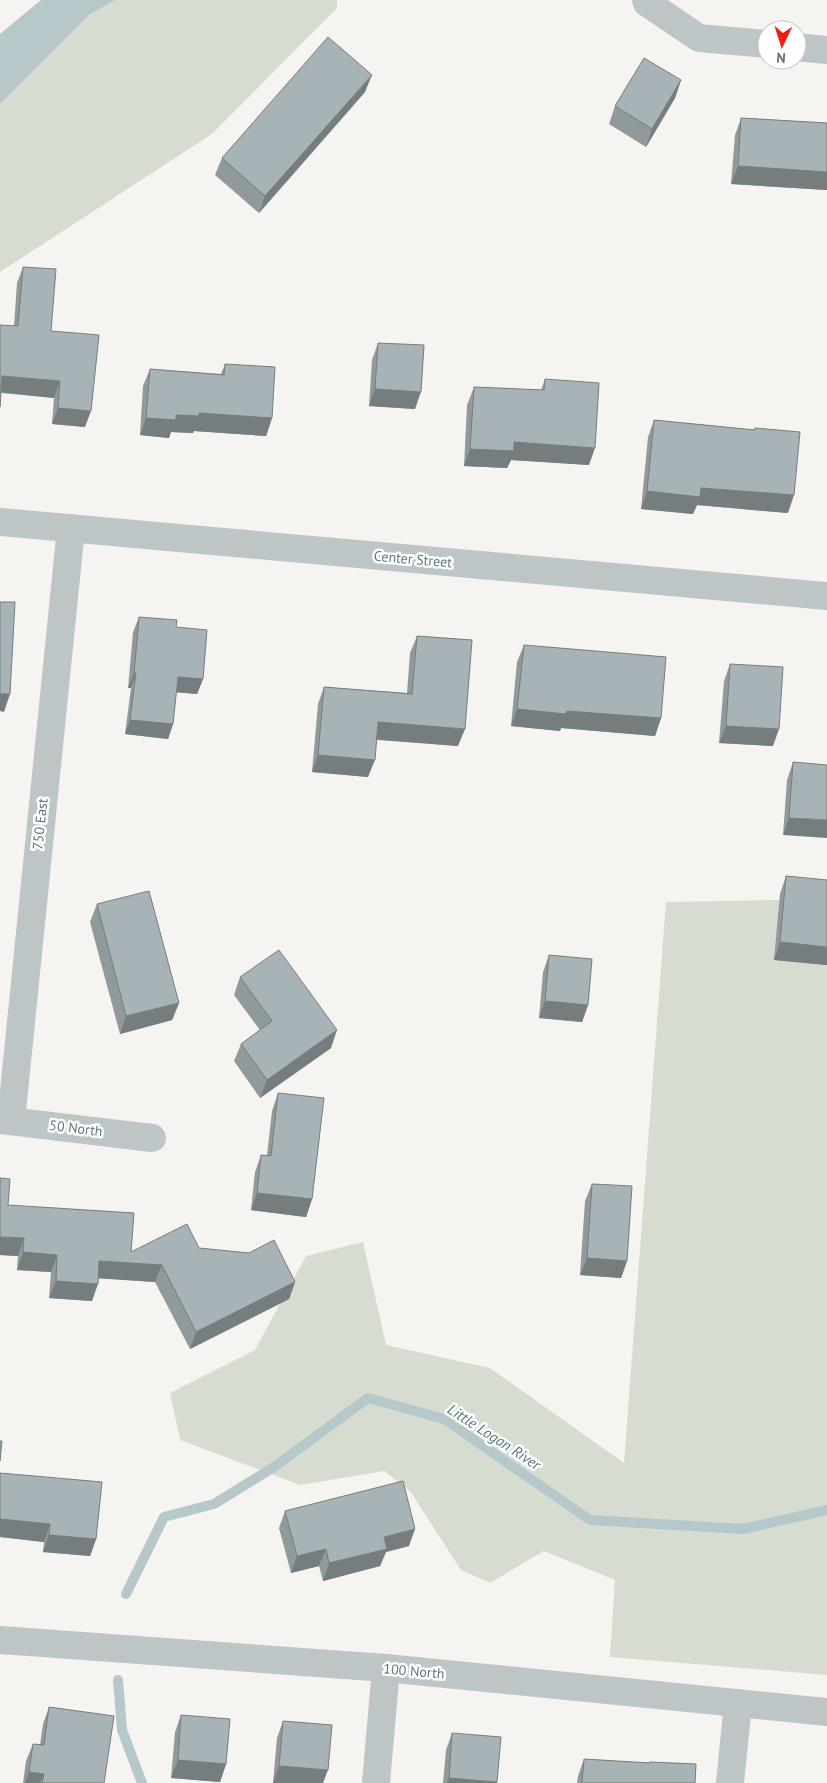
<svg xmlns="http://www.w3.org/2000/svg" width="827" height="1783" viewBox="0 0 827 1783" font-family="'PT Sans',sans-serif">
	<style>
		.green { fill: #d7dcd1 }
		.water { fill: #b7c8ca }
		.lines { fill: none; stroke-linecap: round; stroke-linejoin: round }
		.stream { stroke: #b7c8ca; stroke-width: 10 }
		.minor { stroke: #bec5c7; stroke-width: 28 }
		.wall { fill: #909a9d }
		.shaded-wall { fill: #757d7f }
		.building { fill: #a7b3b6; stroke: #757d7f }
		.labels { text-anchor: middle; stroke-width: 5; stroke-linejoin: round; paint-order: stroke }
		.street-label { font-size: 14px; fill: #5d767e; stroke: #fff }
		.water-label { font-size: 15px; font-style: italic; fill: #58787a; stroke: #fff }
	</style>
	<rect width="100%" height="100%" fill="#f5f4f0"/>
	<g class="green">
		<polygon points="84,0 337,0 337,8 212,134 0,272 0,88"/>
		<polygon points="827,899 827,1675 610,1657 615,1580 544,1551 490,1583 461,1570 410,1491 384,1471 300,1485 180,1440 170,1393 255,1350 306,1256 363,1242 386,1345 490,1368 624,1463 666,902"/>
	</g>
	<polygon class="water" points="41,0 115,0 90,14 0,104 0,34"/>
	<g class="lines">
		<g class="stream">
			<polyline points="126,1594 164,1517 214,1504 274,1467 368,1398 444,1419 590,1520 743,1529 827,1510"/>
			<polyline points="118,1680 122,1730 142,1783"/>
		</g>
		<g class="minor">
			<polyline points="646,0 647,3 699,38 767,44"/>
			<polyline points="797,47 827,50"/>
			<polyline points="0,522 827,596"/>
			<polyline points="0,1120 152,1138"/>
			<polyline points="11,1121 71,528"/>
			<polyline points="0,1640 386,1668 827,1712"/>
			<polyline points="376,1783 386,1668"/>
			<polyline points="730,1783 738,1703"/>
		</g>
	</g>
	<g class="wall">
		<polygon points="681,80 675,98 646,147 609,124 615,106"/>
		<polygon points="365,92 259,213 215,175 222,158"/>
		<polygon points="741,118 827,123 827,190 731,184 735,135"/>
		<polygon points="23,267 51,331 85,427 52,424 54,398 1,393 0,325 14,326 17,283"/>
		<polygon points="378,343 415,409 369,406 372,360"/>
		<polygon points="225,364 272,418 266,436 194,431 193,433 171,432 169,438 140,435 143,386 150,369 221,374"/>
		<polygon points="545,379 589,465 511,460 507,468 464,466 467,405 474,387 541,390"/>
		<polygon points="654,420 754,430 755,428 788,513 697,505 693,514 641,509 648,437"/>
		<polygon points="139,617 203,679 197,694 176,692 173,724 168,739 125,734 131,688 128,688 133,632"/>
		<polygon points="417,636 458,746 377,740 368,777 312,772 318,704 324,687 407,693 410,653"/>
		<polygon points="524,645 661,718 655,736 561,728 560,731 511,726 517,662"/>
		<polygon points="730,664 773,746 719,743 724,681"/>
		<polygon points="793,762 827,765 783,835 787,780"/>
		<polygon points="786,876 827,880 827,965 774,960 780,894"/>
		<polygon points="97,904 179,1003 172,1020 120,1034 90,922"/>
		<polygon points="549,955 588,1005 582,1022 539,1018 543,972"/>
		<polygon points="240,977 331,1048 260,1098 234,1061 241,1044 260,1030 234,995"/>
		<polygon points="278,1093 312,1199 306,1217 251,1210 255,1172 261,1155 267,1155 272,1111"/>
		<polygon points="0,1178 8,1205 131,1252 199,1248 295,1282 289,1299 190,1349 155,1282 99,1278 92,1301 49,1298 51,1272 17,1270 18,1256 0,1255"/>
		<polygon points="592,1184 627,1261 621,1278 580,1275 585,1201"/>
		<polygon points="0,1473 96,1539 90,1556 43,1552 44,1542 0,1537"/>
		<polygon points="285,1511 409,1546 386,1552 380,1566 323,1581 319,1566 291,1573 279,1528"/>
		<polygon points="49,1707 104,1783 23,1783 26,1761 33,1744 40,1745 43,1724"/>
		<polygon points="181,1715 226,1764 220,1782 171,1778 175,1732"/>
		<polygon points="283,1721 323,1783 273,1783 277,1738"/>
		<polygon points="452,1733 497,1783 443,1783 446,1750"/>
		<polygon points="584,1759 650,1763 650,1762 695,1783 577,1783 578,1776"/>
	</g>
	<g class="shaded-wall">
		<polygon points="372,75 365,92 259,213 265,196"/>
		<polygon points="681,80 675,98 646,147 652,129"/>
		<polygon points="738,166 827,172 827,190 731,184"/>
		<polygon points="2,376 60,381 54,398 0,392"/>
		<polygon points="375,389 421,392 415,409 369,406"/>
		<polygon points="58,408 91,411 85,427 52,424"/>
		<polygon points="199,413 272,418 266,436 194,431 193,433 171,432 169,438 140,435 146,418 176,415"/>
		<polygon points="514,442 595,448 589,465 511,460 507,468 464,466 470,449"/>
		<polygon points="701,488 794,495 788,513 697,505 693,514 641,509 647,491"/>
		<polygon points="134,673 136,673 131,688 128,688"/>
		<polygon points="178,677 203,679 197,694 173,692"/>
		<polygon points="0,694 10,694 4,712 0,711"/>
		<polygon points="517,709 567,711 661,718 655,736 561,728 560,731 511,726"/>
		<polygon points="130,720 173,724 168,739 125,734"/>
		<polygon points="378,722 465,729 458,746 372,739"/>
		<polygon points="726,726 779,729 773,746 719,743"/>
		<polygon points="318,755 375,760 368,777 312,772"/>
		<polygon points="789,818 827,820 827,838 783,835"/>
		<polygon points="780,942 827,947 827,965 774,960"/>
		<polygon points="545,1001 588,1005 582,1022 539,1018"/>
		<polygon points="179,1003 172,1020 120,1034 126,1016"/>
		<polygon points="337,1030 331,1048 260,1098 267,1080"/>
		<polygon points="257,1193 312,1199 306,1217 251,1210"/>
		<polygon points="0,1237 24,1238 18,1256 0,1255"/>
		<polygon points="23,1252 57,1255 51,1272 17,1270"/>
		<polygon points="587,1258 627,1261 621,1278 580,1275"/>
		<polygon points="99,1261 162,1265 155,1282 93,1278"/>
		<polygon points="56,1281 98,1284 92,1301 49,1298"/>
		<polygon points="295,1282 289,1299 190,1349 196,1332"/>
		<polygon points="0,1519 50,1524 44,1542 0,1537"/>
		<polygon points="415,1529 409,1546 386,1552 380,1566 323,1581 329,1563 384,1537"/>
		<polygon points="49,1535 96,1539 90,1556 43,1552"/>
		<polygon points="326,1549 319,1566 291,1573 297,1556"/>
		<polygon points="178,1760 226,1764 220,1782 171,1778"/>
		<polygon points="279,1766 328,1770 323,1783 273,1783"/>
		<polygon points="29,1772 44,1774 40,1783 25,1783"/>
		<polygon points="449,1778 497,1782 497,1783 447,1783"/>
	</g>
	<g class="building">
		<polygon points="328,37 372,75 265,196 222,158"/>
		<polygon points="644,58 681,80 652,129 615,106"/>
		<polygon points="741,118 827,123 827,172 738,166"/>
		<polygon points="23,267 56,269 51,331 99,335 91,411 58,408 60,381 2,376 0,407 0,325 18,326"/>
		<polygon points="378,343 424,345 421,392 375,389"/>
		<polygon points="225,364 275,367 272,418 199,413 199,416 176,415 176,420 146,418 150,369 224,375"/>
		<polygon points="545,379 599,383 595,448 514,442 514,451 470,449 474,387 544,390"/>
		<polygon points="654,420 755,430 755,428 800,432 794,495 701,488 700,497 647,491"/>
		<polygon points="0,602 15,602 10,694 0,694"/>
		<polygon points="139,617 177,620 176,627 207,630 203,679 178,677 173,724 130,720 136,673 134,673"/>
		<polygon points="417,636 472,640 465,729 378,722 375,760 318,755 324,687 412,694"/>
		<polygon points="524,645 666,657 661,718 567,711 566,714 517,709"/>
		<polygon points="730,664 783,667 779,729 726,726"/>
		<polygon points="793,762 827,765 827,820 789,818"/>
		<polygon points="786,876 827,880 827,947 780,942"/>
		<polygon points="149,891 179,1003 126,1016 97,904"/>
		<polygon points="279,950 337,1030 267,1080 241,1044 272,1021 240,977"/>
		<polygon points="549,955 592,959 588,1005 545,1001"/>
		<polygon points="278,1093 324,1098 312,1199 257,1193 261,1155 271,1156"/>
		<polygon points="0,1178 10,1179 8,1205 134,1213 131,1252 187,1224 199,1248 249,1253 274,1240 295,1282 196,1332 162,1265 99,1261 98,1284 56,1281 57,1255 23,1252 24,1238 0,1237"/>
		<polygon points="592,1184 632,1186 627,1261 587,1258"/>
		<polygon points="0,1441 2,1441 0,1461"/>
		<polygon points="0,1473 102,1482 96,1539 49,1535 50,1524 0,1519"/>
		<polygon points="403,1481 415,1529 384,1537 387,1549 329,1563 326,1549 297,1556 285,1511"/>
		<polygon points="49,1707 114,1716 104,1783 42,1783 44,1774 29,1772 33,1744 44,1745"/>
		<polygon points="181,1715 230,1719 226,1764 178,1760"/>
		<polygon points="283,1721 332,1725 328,1770 279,1766"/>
		<polygon points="452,1733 501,1737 497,1782 449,1778"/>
		<polygon points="584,1759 650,1763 650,1762 696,1764 695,1783 582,1783"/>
	</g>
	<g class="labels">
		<g class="street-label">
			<text transform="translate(413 559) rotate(5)" y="5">Center Street</text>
			<text transform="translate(40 824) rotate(-84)" y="5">750 East</text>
			<text transform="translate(76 1128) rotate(7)" y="5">50 North</text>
			<text transform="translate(414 1671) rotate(5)" y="5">100 North</text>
		</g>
		<g class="water-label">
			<text transform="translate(494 1437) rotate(33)" y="5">Little Logan River</text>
		</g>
	</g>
	<g transform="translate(782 45) rotate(184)"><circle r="24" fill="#ffffff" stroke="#bec8cb"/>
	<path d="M0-4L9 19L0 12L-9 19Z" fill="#f11d13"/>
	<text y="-8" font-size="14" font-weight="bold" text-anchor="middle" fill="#5d767e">N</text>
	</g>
</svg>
